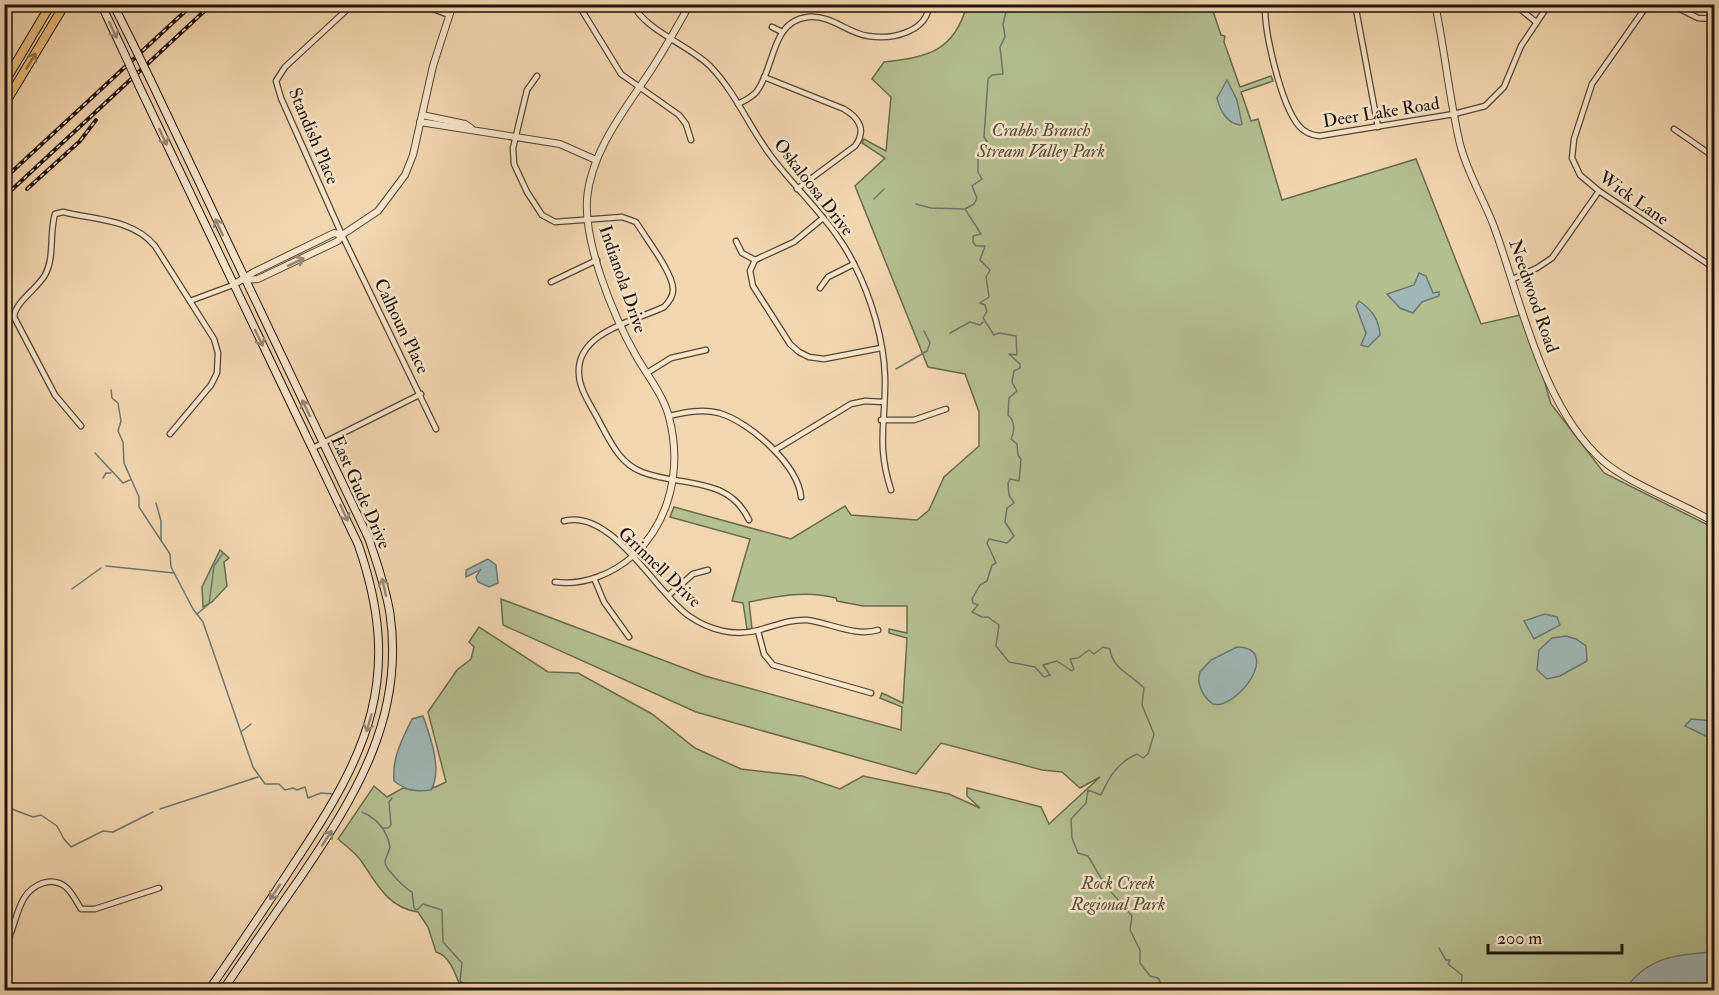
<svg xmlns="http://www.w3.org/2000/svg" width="1719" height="995" viewBox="0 0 1719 995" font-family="'IM FELL Double Pica',serif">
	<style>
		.green { fill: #b4bf90; stroke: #6a694e; stroke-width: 1.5 }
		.water { fill: #9fb7b5; stroke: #6c7571; stroke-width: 1.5 }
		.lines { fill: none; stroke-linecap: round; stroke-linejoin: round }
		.stream { stroke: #6c7571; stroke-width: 1.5 }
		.minor-casing { stroke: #544435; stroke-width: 7 }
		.tertiary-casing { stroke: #544435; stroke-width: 8 }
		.secondary-casing { stroke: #20130c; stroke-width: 9 }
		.primary-casing { stroke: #20130c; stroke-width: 10 }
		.minor { stroke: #f7e4cb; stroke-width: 4.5 }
		.tertiary { stroke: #f7e4cb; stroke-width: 6 }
		.secondary { stroke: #f7e4cb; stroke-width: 7 }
		.primary { stroke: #e9bb78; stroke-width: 8 }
		.rail-casing { stroke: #20130c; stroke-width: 4 }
		.rail { stroke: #f7e4cb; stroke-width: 1.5; stroke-dasharray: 4.5; stroke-linecap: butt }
		.secondary-bridge-casing { stroke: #20130c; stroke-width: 9; stroke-linecap: butt }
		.secondary-bridge { stroke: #f7e4cb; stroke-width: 7 }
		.oneway { stroke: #968675 }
		.oneway2 { stroke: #8f6f47 }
		.labels { text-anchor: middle; stroke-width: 5; stroke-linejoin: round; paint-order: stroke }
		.street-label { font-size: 18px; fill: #20130c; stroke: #f7e4cb }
		.park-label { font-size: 18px; font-style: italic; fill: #544f3a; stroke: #f7e4cb }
	</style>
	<rect width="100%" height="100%" fill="#f2d6af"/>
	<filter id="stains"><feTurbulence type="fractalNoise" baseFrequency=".00333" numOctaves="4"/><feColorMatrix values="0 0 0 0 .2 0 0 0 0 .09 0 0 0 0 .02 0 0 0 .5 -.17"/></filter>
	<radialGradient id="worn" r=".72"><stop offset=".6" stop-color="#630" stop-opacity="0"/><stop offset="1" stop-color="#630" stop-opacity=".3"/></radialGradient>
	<g class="green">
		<path d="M967 5H1211L1221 35 1225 36 1224 42 1240 87 1271 76 1273 81 1241 92 1251 121 1258 119 1282 200 1416 159 1481 324 1525 314 1551 404 1604 473 1714 528V990H462C456 977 451 956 436 952L428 927 418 912C389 908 377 885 362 862 356 853 346 846 338 839L374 786 387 797 403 788C420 793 431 790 446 782L428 712 457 670 471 659 474 647 469 642 479 627 548 672 578 673 652 714 695 748 741 769 802 776 840 789 863 776 949 794 980 808 967 796V788L1041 807 1049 824 1100 777 1080 788 1062 772 1042 770 941 743 916 774 696 712 503 625 501 599 705 676 901 730 902 707 880 698 882 693 903 703 907 638 889 633V629L907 633V606H863L837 601 836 598C807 590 777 596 749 602L752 629H747L743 603 732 601 750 539 670 517 674 507 791 539 845 506 851 515 917 520 929 510 944 477 979 446V412L965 374 928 367 855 186 885 158 862 143 864 139 886 151 891 97 872 79 884 62C929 57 954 51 967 5Z"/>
		<polygon points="220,550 229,558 224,562 227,586 212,602 203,607 202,587"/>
	</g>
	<g class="water">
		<path d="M1227 80 1237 100 1242 124 1240 125C1226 123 1220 110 1217 98Z"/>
		<polygon points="1419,273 1426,276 1433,293 1439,292 1439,296 1422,302 1413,313 1400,308 1387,294 1414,285"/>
		<path d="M1359 301C1372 310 1379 319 1380 335L1368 347 1361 345 1366 333 1356 306Z"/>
		<polygon points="488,559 496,565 498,583 489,587 478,582 476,577 480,570 466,577 466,570"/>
		<polygon points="1545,614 1557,617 1560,625 1534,639 1524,621"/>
		<polygon points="1566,636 1576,639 1586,646 1587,661 1560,676 1547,679 1537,670 1539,650 1552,638"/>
		<path d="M1237 647C1283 648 1237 710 1213 704 1203 697 1196 684 1200 672L1211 660Z"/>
		<path d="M423 716C430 736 443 770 431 790 416 792 407 791 394 781 392 757 402 740 412 719Z"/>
		<polygon points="1691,719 1714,721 1714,740 1685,726"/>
		<path d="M1714 952V990H1625C1646 957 1678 954 1714 952Z"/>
	</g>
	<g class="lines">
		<g class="stream">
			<path d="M1008 4 1003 24 1005 37 1000 47 1003 74 992 75 988 79 984 137 990 146 978 152V172L982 179 972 186 977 198 974 204 965 209 981 234 973 236V242L976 246H985L980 260 990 270 986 277 989 297 980 303 985 305 987 311 983 318 994 335 999 333 1016 336 1017 355 1009 354 1020 364V368L1014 371 1012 382 1017 391 1009 398 1008 415C1015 421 1015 431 1011 439L1017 444 1018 455 1021 459 1019 481 1010 479 1008 483 1009 495 1014 503 1007 508 1005 522 1014 536 1007 543 989 539 987 543 996 563 992 565 987 581 980 585 972 599 973 603 978 605 972 612 982 617H988L999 625 996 646 1009 662 1035 667 1044 677 1050 675 1043 665 1057 661 1072 671 1074 669 1070 659 1078 658 1089 650 1094 654 1103 647 1110 649C1112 669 1132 675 1144 688L1142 705 1154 734 1148 754 1143 758 1137 754C1118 762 1109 777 1101 795L1088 790 1086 803 1071 819 1072 838 1078 853 1088 856 1105 885 1132 916 1130 930 1140 950V963L1150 976 1158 978 1165 990"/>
			<polyline points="874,199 884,189"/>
			<polyline points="916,204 931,208 965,209"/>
			<polyline points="950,333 970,322 980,325 983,322"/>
			<polyline points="896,369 927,351 930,343 924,331"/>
			<polyline points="111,390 112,398 118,403 121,421 118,431 123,442 124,463 139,497 139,507 170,554 171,567 193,609 203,622 253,767 265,784 279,784 285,790 293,788 297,790 305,787 308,798 321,793 333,794"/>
			<polyline points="95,453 123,483 130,480"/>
			<polyline points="103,478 106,473 111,473"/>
			<polyline points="156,503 161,521 161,540"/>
			<polyline points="106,566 174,573"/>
			<polyline points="72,589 101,568"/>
			<polyline points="197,614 209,604 214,566 223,553"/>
			<polyline points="242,731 251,724"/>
			<polyline points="4,806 33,817 41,815 57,826 64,839 71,847 103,831 113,832 153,812"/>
			<polyline points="160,809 258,777"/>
			<path d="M362 812C378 819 387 830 390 847 389 852 385 858 385 862 385 869 406 889 412 892L414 908 417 910 423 904 442 910 443 942 462 963 460 981 474 990"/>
			<polyline points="383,828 388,828 391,825 389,802 392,798"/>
			<polyline points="1439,948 1446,960 1450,960 1448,964 1462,975 1461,990"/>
		</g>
		<defs>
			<g id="minor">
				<polyline points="353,4 285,67 276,81 281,98 342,235 436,429"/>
				<polyline points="420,4 449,15"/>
				<polyline points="578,4 621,74 679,115 686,124 691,140"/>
				<path d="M633 4C644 30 689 45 710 66 736 93 749 127 771 156 798 192 834 223 854 264 871 297 884 340 885 377 886 422 876 444 891 490"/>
				<path d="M1265 4C1264 32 1281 105 1299 126 1304 132 1312 135 1319 136L1454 114 1485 106 1504 87 1521 46 1549 4"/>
				<polyline points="1355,4 1378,127"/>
				<polyline points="1514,4 1536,22"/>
				<polyline points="1648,4 1592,84 1574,139 1572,158 1580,175 1599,191 1714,268"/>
				<polyline points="1670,4 1698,18 1714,19"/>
				<polyline points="772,27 782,32"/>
				<path d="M537 76 527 90 513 148 514 164 527 192 542 215 555 222 622 217 636 222C645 237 674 274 673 290 673 297 669 302 664 307 635 321 575 332 579 375 580 391 592 407 599 421 610 441 619 463 642 472 679 487 728 475 749 520"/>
				<path d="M764 77 844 109C859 118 867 130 855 146L797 189"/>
				<path d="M738 104C744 101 753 97 757 91 775 67 771 21 808 17 832 15 847 33 868 36 892 40 928 32 929 4"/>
				<polyline points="1674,129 1714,157"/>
				<polyline points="823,218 794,242 755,260 750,271 753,286 790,344 799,352 809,357 824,359 881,348"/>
				<polyline points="736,241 742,253 755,260"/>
				<polyline points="1513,279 1537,268 1552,258 1599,191"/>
				<polyline points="551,282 597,260"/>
				<polyline points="820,288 828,277 854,264"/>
				<polyline points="190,301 233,285"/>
				<polyline points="647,373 671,358 706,350"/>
				<path d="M669 416C686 412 702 409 719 413 750 422 798 465 801 497"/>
				<polyline points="881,420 914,420 946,409"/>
				<path d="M81 426 55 395 14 317C15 302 37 289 45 275 55 257 49 234 55 214L63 212C95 220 133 219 155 246L214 339 218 353 217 373 211 385 170 434"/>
				<polyline points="313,448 421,394"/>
				<polyline points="775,450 851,404 865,401 883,402"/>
				<path d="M564 521C612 508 656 593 689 616 709 630 735 637 759 630 775 626 790 619 807 620 831 623 855 637 878 630"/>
				<polyline points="594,578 604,602 629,637"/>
				<path d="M555 582C583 586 613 574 634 555"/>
				<polyline points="669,595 693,574 708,570"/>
				<polyline points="758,631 764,654 773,665 871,693"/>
				<path d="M4 948C18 926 15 892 43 883 64 877 72 893 81 909H95L159 888"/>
			</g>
			<g id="tertiary">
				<path d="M1435 4C1445 51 1449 98 1460 144 1467 172 1482 196 1493 224 1521 299 1541 406 1603 461 1628 483 1683 504 1714 522"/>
				<polyline points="422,115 465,124 471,128"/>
				<polyline points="420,122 560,144 596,160"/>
				<polyline points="244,280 258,279 338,241 342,235 378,211 405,175 413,155 433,66 453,4"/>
				<polyline points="233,285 254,272 334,233 342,235"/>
				<path d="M634 555C671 520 682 467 669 417 663 394 646 374 635 354 613 315 584 244 587 199 591 150 627 107 653 67 666 47 678 25 690 4"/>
			</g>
			<g id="secondary">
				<polyline points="101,4 125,55"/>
				<polyline points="113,4 133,44"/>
				<path d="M150 79 369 539C377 564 386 588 390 614 405 717 355 797 300 878 274 915 248 953 223 990"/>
				<path d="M139 86 358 544C404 676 369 752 295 862 267 905 238 948 209 990"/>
			</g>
			<g id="primary">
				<polyline points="4,83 51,4"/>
				<polyline points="4,105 65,4"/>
			</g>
		</defs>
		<use href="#minor" class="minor-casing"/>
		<use href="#tertiary" class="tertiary-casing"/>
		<use href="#secondary" class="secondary-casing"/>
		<use href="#primary" class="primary-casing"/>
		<use href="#minor" class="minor"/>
		<use href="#tertiary" class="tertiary"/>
		<use href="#secondary" class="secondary"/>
		<use href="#primary" class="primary"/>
		<defs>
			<g id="rail">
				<polyline points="4,179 193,4"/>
				<polyline points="27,189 80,141 96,120"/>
				<polyline points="4,197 212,4"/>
			</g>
		</defs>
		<use href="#rail" class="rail-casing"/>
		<use href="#rail" class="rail"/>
		<defs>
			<g id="secondary-bridge">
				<polyline points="133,44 150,79"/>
				<polyline points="125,55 139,86"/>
			</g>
		</defs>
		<use href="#secondary-bridge" class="secondary-bridge-casing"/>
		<use href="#secondary-bridge" class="secondary-bridge"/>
	</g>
	<defs><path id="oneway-shaft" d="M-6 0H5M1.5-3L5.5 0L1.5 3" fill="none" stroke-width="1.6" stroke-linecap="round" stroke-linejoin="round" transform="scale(1.5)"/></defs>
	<g class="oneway">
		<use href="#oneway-shaft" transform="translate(113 30) rotate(65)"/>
		<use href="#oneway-shaft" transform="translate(163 137) rotate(65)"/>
		<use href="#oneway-shaft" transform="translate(219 227) rotate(-115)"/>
		<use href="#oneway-shaft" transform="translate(296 262) rotate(-25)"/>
		<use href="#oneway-shaft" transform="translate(259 338) rotate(64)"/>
		<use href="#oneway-shaft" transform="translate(306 408) rotate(-116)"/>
		<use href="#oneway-shaft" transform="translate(344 513) rotate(65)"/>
		<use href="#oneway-shaft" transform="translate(384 587) rotate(-103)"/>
		<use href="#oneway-shaft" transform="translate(369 723) rotate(106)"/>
		<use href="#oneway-shaft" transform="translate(327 838) rotate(-56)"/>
		<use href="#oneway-shaft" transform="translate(275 892) rotate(124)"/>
	</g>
	<use class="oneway2" href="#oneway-shaft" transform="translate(31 61) rotate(-59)"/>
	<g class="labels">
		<g class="street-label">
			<text transform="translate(1381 112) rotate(-9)" y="6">Deer Lake Road</text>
			<text transform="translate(314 136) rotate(67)" y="6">Standish Place</text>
			<text transform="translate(814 187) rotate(52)" y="6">Oskaloosa Drive</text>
			<text transform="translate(1634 198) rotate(35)" y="6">Wick Lane</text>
			<text transform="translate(623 279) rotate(71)" y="6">Indianola Drive</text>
			<text transform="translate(1534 296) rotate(71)" y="6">Needwood Road</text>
			<text transform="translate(402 326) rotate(64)" y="6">Calhoun Place</text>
			<text transform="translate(361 492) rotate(66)" y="6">East Gude Drive</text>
			<text transform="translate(660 567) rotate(44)" y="6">Grinnell Drive</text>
		</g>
		<g class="park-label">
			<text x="1041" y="136">Crabbs Branch<tspan x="1041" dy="21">Stream Valley Park</tspan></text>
			<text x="1118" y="889">Rock Creek<tspan x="1118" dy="21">Regional Park</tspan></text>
		</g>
	</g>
	<rect width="1719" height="995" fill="none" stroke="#f2d6af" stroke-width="24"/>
	<rect x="6" y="6" width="1707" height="983" fill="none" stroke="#20130c" stroke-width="3"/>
	<rect x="12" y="12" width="1695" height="971" fill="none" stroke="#20130c" stroke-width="1.5"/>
	<path d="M1488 944v9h134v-9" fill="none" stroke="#20130c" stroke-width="3"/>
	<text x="1497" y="944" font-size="18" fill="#20130c" stroke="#f7e4cb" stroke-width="4.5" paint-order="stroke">200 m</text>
	<rect width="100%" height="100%" filter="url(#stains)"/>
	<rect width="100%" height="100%" fill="url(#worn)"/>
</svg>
